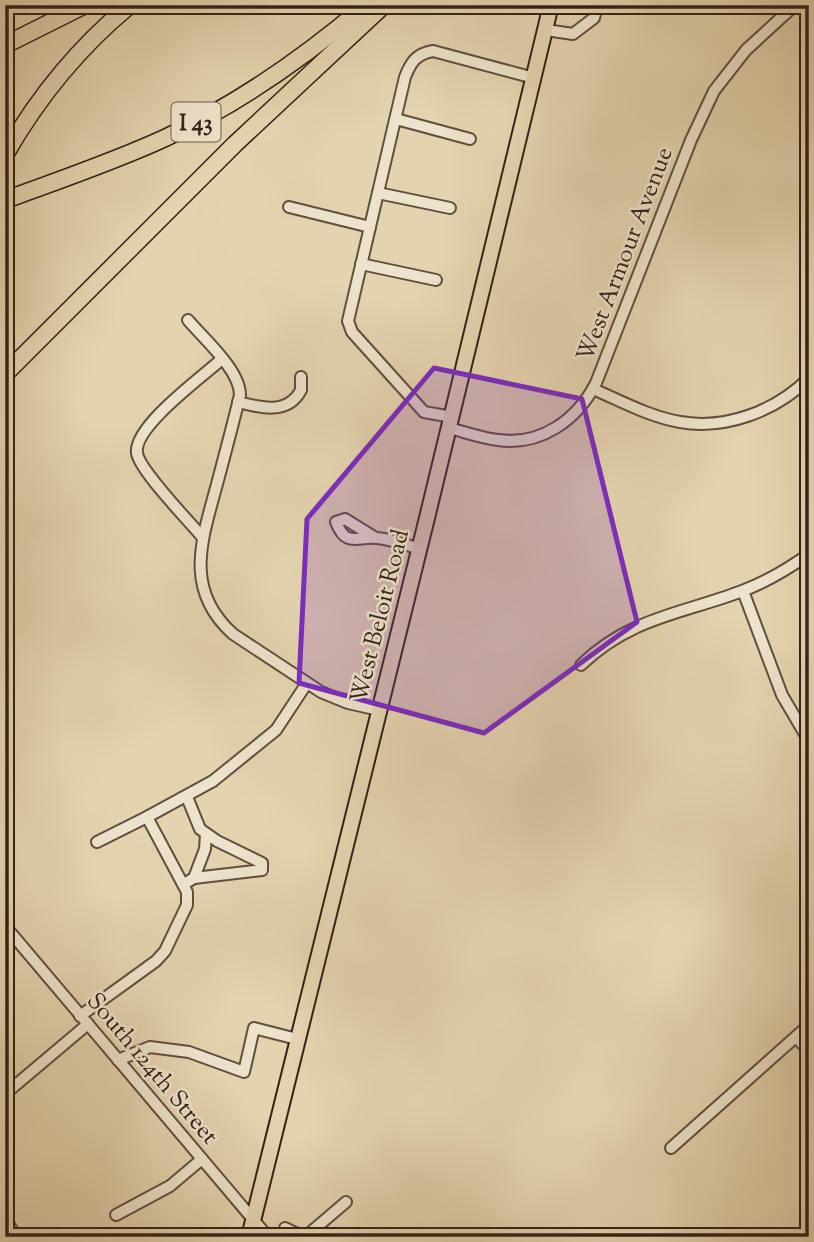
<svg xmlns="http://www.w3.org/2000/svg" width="814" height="1242" viewBox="0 0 814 1242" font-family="'Sorts Mill Goudy',serif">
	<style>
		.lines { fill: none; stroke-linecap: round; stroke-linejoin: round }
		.minor-casing { stroke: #604e3f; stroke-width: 14 }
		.major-casing { stroke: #34221a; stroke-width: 18 }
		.highway-casing { stroke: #34221a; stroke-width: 19 }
		.minor { stroke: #ede2ca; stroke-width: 10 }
		.major { stroke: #e3d3ae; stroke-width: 14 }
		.highway { stroke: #e3d3ae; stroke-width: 16 }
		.marked { fill: #7b2cbf; fill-opacity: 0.2; stroke: #7b2cbf; stroke-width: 5; stroke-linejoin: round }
		.labels { text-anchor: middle; stroke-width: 5; stroke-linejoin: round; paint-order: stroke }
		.shield { fill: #ede2ca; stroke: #6c5c4f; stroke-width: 2 }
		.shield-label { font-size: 23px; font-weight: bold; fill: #34221a }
		.street-label { font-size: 24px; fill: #34221a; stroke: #ede2ca }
	</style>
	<rect width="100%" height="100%" fill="#e3d3ae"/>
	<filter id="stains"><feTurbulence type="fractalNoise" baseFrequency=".00286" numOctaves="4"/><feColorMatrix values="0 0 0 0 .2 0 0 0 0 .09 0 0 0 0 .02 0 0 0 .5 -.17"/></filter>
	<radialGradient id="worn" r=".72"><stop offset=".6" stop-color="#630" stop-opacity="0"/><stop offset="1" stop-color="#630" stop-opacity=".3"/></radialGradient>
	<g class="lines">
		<defs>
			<g id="minor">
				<polyline points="546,30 573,34 594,18 597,5"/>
				<polyline points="396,119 470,139"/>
				<polyline points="378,193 450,208"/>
				<polyline points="289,207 370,227"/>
				<polyline points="361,264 436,280"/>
				<path d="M188 320C204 339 240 370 240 395 233 424 225 454 217 484 202 540 183 589 233 634L321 692 348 703 379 710"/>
				<path d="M593 389C621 401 650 417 680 422 726 430 776 411 809 378"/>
				<path d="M238 402C261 408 288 415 301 390V377"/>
				<path d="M452 417 424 412 352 332 348 321 405 77C411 62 416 54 433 51L534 78"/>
				<path d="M449 428C465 432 481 438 498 440 541 446 577 420 596 383L691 140 714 91 746 50 795 5"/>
				<path d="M374 537 345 519 336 522C346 548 357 536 377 538 391 539 406 545 420 549"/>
				<path d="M203 538C190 522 139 470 137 453 133 427 202 377 222 359"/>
				<polyline points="743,591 782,695 809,741"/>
				<path d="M581 665C631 617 682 614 742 591 766 582 788 569 809 554"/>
				<polyline points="97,842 147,817 213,781 276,730 307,683"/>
				<polyline points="194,878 205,849 206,834"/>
				<polyline points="184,884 194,878 262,870 262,863 217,841 200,829 187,797"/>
				<polyline points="5,926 268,1237"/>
				<polyline points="80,1016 156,961 165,951 187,905 187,892 147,817"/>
				<polyline points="796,1037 809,1051"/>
				<polyline points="118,1060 150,1047 189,1052 244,1072 254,1028 297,1039"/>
				<polyline points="5,1094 88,1024"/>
				<polyline points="671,1148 809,1025"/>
				<polyline points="116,1215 170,1186 202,1159"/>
				<polyline points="5,1218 16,1237"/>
				<polyline points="285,1228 304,1237"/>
				<polyline points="305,1237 346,1202"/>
			</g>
			<polyline id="major" points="249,1237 426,522 551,5"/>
			<g id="highway">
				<polyline points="5,45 85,5"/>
				<path d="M5 155C38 97 79 47 130 5"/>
				<path d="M5 200C59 180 113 162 165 138 238 104 305 57 366 5"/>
				<polyline points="5,374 235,144 384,5"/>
			</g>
		</defs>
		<use href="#minor" class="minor-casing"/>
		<use href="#major" class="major-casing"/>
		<use href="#highway" class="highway-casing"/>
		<use href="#minor" class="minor"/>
		<use href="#major" class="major"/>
		<use href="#highway" class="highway"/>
	</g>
	<path class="marked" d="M434 368 582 399 637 622 484 733 299 683 307 519Z"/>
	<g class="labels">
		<rect class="shield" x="171.5" y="102.5" width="49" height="39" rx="5"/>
		<g class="shield-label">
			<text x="196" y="130">I 43</text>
		</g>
		<g class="street-label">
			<text transform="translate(624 254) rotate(-69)" y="8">West Armour Avenue</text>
			<text transform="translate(379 616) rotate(-76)" y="8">West Beloit Road</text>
			<text transform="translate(153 1068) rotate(50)" y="8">South 124th Street</text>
		</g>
	</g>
	<rect width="814" height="1242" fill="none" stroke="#e3d3ae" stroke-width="28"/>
	<rect x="7" y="7" width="800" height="1228" fill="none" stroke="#34221a" stroke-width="3.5"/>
	<rect x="14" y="14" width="786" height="1214" fill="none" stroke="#34221a" stroke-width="2"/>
	<rect width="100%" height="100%" filter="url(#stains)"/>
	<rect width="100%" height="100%" fill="url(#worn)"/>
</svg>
